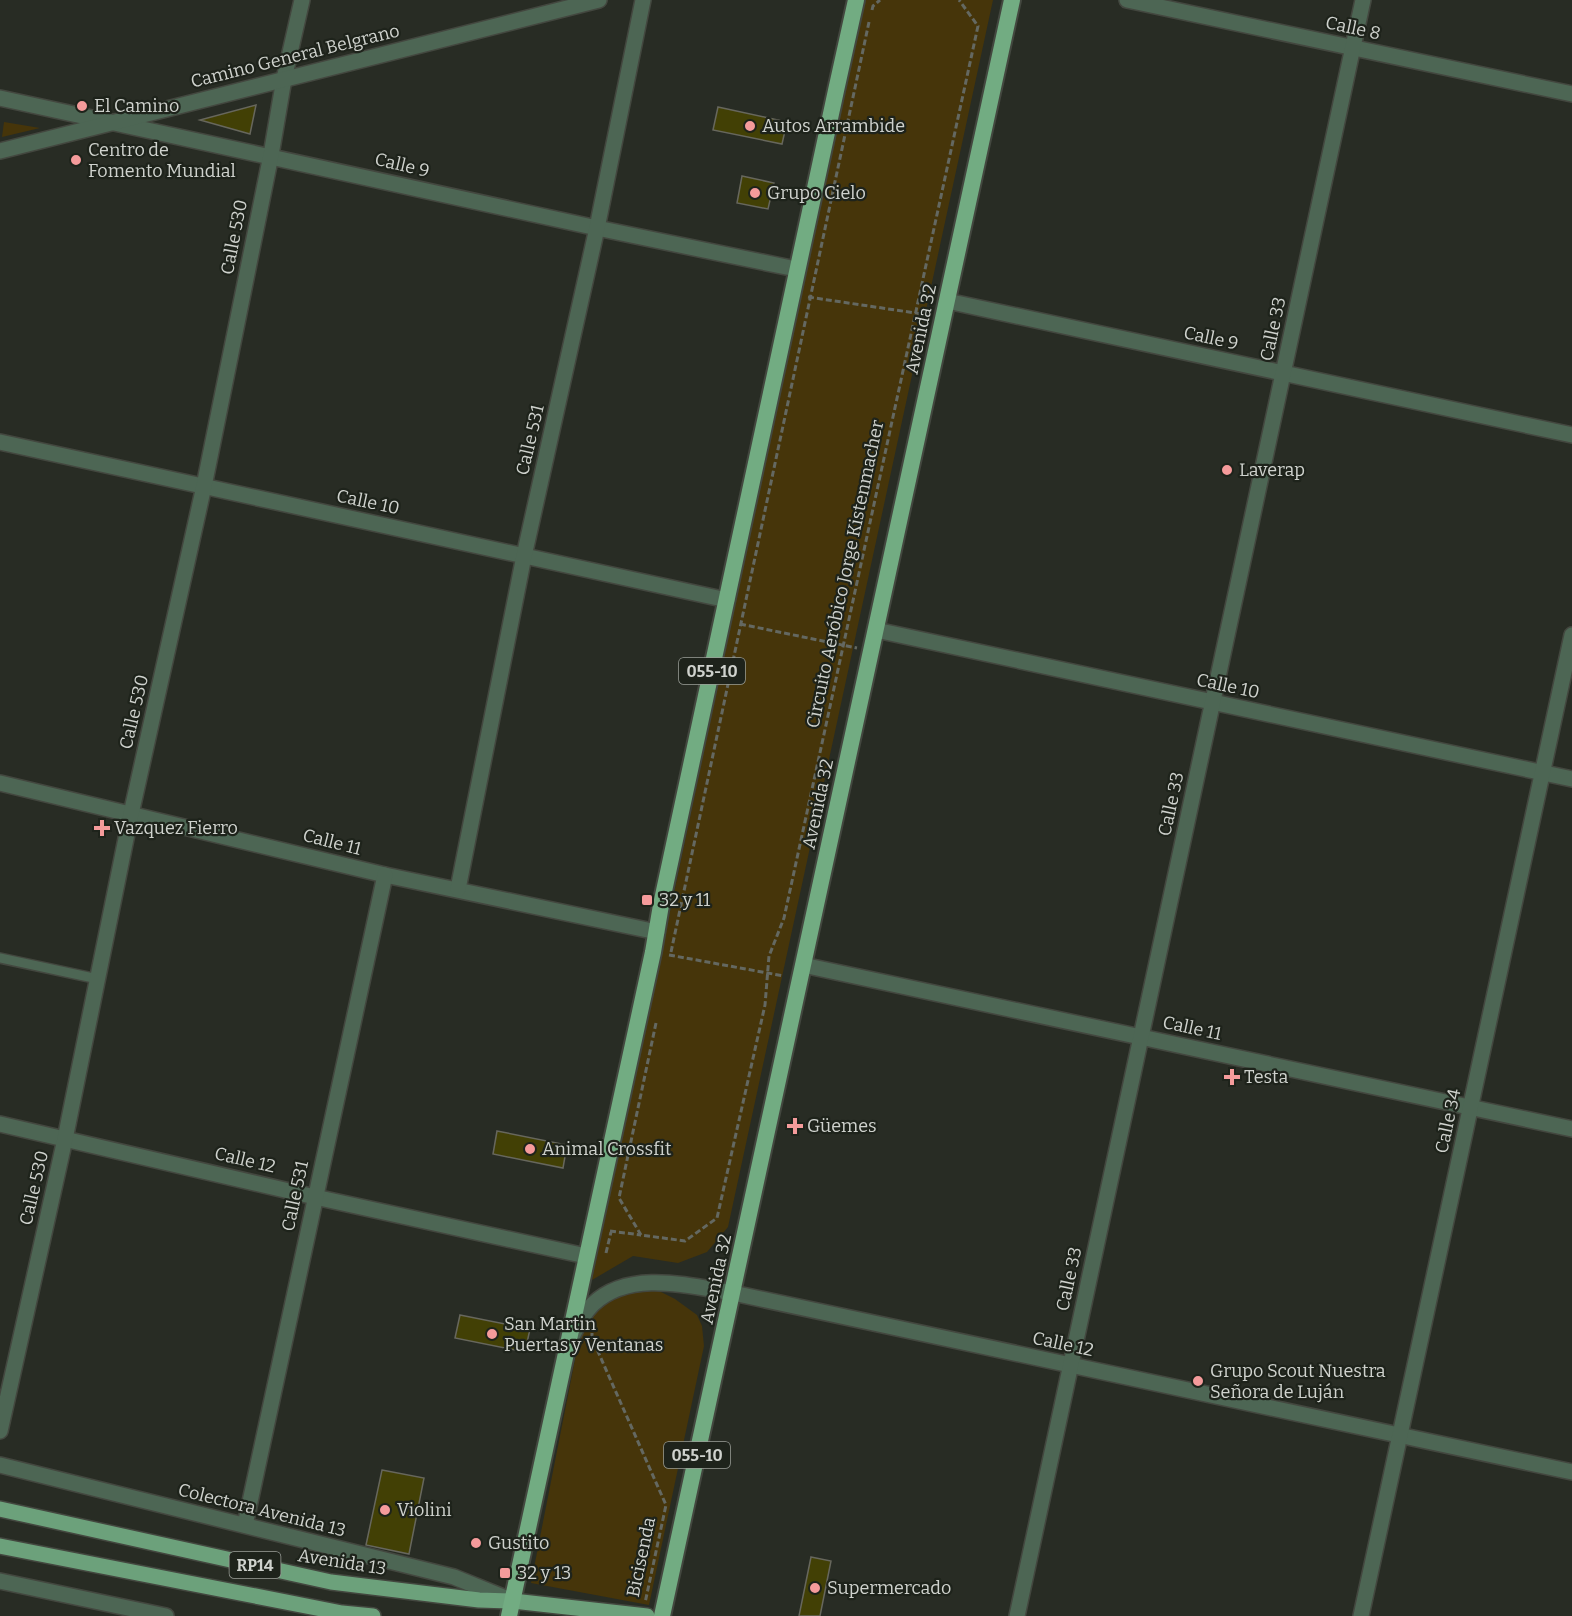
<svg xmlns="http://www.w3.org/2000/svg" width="1572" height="1616" viewBox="0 0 1572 1616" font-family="Bitter,serif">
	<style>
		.green { fill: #46350a }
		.building { fill: #424005; stroke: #67675d; stroke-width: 1.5 }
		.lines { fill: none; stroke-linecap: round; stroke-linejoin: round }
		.service-casing { stroke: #43473f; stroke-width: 12 }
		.minor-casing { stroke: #43473f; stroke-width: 18 }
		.tertiary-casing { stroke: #43473f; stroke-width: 18 }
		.primary-casing { stroke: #43473f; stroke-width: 18 }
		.trunk-casing { stroke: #43473f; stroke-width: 20 }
		.path { stroke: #646861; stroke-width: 3; stroke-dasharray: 6 3; stroke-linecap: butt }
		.service { stroke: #4d6654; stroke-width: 9 }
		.minor { stroke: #4d6654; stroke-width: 15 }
		.tertiary { stroke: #4d6654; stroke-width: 15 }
		.primary { stroke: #6ca17b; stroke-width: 15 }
		.trunk { stroke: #72ac82; stroke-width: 16 }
		.poi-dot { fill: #f59b9b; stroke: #1e231b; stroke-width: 2 }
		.labels { text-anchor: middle; stroke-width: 4.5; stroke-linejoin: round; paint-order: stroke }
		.shield { fill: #1e231b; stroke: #9a9e98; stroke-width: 1.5 }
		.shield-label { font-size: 16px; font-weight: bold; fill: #cfd2cd }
		.street-label { font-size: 18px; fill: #cfd2cd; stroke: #1e231b }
		.poi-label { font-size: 18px; fill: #cfd2cd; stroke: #1e231b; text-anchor: start }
	</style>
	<rect width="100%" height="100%" fill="#282c24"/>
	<g class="green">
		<polygon points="863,0 993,0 728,1227 707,1252 678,1263 633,1256 592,1280"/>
		<polygon points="4,122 40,128 2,137"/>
		<polygon points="637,1289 659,1291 675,1299 697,1315 702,1326 704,1346 649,1605 531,1583 583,1319 614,1298"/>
	</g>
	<g class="building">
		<polygon points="256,105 250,134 200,120"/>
		<polygon points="718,107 787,122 782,144 713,130"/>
		<polygon points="742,176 774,183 768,209 737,203"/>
		<polygon points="497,1131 567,1145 563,1168 493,1154"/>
		<polygon points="460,1315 530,1329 525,1352 455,1338"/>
		<polygon points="382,1470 424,1478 409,1554 366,1545"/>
		<polygon points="811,1557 831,1561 820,1616 799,1616"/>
	</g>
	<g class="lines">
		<defs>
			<polyline id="service" points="0,958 98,979"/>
			<g id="minor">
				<polyline points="1127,0 1572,94"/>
				<polyline points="0,98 597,228 796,269"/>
				<polyline points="947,301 1572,435"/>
				<polyline points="0,442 727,600"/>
				<polyline points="876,630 1572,779"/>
				<polyline points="0,783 385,875 657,932"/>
				<polyline points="458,889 524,556 597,228 643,0"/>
				<polyline points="803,965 1572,1129"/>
				<polyline points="0,1124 315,1197 586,1256"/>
				<path d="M573 1335C578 1324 585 1312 593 1304 630 1269 690 1286 733 1293L1572 1472"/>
				<polyline points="0,1431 65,1139 131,814 204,486 271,155 284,79 302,0"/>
				<polyline points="245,1525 385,875"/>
				<polyline points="1017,1616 1363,0"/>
				<polyline points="1361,1616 1572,635"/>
			</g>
			<g id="tertiary">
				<polyline points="0,151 599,0"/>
				<polyline points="0,1465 454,1577 513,1601"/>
				<polyline points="0,1581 166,1616"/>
			</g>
			<g id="primary">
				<polyline points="0,1509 331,1582 479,1600 513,1601 647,1616"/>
				<polyline points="0,1546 342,1613 373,1616"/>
			</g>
			<g id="trunk">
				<path d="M509 1616 653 952 661 905C727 603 789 301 856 0"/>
				<polyline points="662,1616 1012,0"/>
			</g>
		</defs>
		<use href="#service" class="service-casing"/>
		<use href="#minor" class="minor-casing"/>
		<use href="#tertiary" class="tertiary-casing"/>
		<use href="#primary" class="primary-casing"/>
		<use href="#trunk" class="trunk-casing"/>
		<g class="path">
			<polyline points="872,10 873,6 880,0"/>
			<polyline points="808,297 929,315"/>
			<polyline points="740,624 857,648"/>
			<polyline points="671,952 869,22"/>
			<polyline points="669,955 784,976"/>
			<polyline points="656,1023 619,1198 641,1235 685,1241 717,1218 765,1005 769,956 784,918 978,26 959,0"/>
			<polyline points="610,1231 641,1235"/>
			<polyline points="606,1253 611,1232"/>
			<polyline points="592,1333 592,1338 666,1505 645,1603"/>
		</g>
		<use href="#service" class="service"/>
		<use href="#minor" class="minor"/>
		<use href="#tertiary" class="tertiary"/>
		<use href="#primary" class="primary"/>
		<use href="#trunk" class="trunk"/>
	</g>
	<g class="poi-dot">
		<circle cx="82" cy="106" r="6"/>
		<circle cx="750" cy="126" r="6"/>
		<circle cx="76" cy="160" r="6"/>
		<circle cx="755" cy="193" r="6"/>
		<circle cx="1227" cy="470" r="6"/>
		<path d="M99 819h6v6h6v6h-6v6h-6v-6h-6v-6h6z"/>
		<rect x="641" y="894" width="12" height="12" rx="3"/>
		<path d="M1229 1068h6v6h6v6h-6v6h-6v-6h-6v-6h6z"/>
		<path d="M792 1117h6v6h6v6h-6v6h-6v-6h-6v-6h6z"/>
		<circle cx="530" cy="1149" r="6"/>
		<circle cx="492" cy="1334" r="6"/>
		<circle cx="1198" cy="1381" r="6"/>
		<circle cx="385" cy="1510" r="6"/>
		<circle cx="476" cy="1543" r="6"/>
		<rect x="499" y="1567" width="12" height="12" rx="3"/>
		<circle cx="815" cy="1588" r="6"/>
	</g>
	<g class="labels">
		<g class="shield">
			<rect x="679" y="658" width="66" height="26" rx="4.5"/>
			<rect x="664" y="1442" width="66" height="26" rx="4.5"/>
			<rect x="229.5" y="1552" width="51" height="26" rx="4.5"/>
		</g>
		<g class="shield-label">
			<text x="712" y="677">055-10</text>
			<text x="697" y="1461">055-10</text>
			<text x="255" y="1571">RP14</text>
		</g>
		<g class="street-label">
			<text transform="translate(1353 28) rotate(12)" y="6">Calle 8</text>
			<text transform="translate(295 56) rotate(-14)" y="6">Camino General Belgrano</text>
			<text transform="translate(402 165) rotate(13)" y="6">Calle 9</text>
			<text transform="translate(234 237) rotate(-79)" y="6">Calle 530</text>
			<text transform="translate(921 329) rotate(-78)" y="6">Avenida 32</text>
			<text transform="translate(1273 329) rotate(-78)" y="6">Calle 33</text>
			<text transform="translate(1211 338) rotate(12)" y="6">Calle 9</text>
			<text transform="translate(530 440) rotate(-77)" y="6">Calle 531</text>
			<text transform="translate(368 502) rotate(12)" y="6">Calle 10</text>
			<text transform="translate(845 574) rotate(-78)" y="6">Circuito Aeróbico Jorge Kistenmacher</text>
			<text transform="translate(1228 686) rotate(12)" y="6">Calle 10</text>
			<text transform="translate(134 712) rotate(-77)" y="6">Calle 530</text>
			<text transform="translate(818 804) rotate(-78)" y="6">Avenida 32</text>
			<text transform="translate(1171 804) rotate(-78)" y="6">Calle 33</text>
			<text transform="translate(332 842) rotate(14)" y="6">Calle 11</text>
			<text transform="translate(1192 1028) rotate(12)" y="6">Calle 11</text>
			<text transform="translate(1448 1121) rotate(-78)" y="6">Calle 34</text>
			<text transform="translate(245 1160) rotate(13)" y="6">Calle 12</text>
			<text transform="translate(34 1188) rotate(-77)" y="6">Calle 530</text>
			<text transform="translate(295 1196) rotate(-78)" y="6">Calle 531</text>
			<text transform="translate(716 1279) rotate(-78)" y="6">Avenida 32</text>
			<text transform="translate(1069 1279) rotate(-78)" y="6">Calle 33</text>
			<text transform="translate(1063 1344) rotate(12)" y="6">Calle 12</text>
			<text transform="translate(262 1510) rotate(14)" y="6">Colectora Avenida 13</text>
			<text transform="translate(641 1557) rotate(-78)" y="6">Bicisenda</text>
			<text transform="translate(342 1562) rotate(9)" y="6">Avenida 13</text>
		</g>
		<g class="poi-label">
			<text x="94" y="112">El Camino</text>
			<text x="762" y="132">Autos Arrambide</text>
			<text x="88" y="156">Centro de<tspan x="88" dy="21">Fomento Mundial</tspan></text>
			<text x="767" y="199">Grupo Cielo</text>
			<text x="1239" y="476">Laverap</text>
			<text x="114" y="834">Vazquez Fierro</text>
			<text x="659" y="906">32 y 11</text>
			<text x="1244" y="1083">Testa</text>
			<text x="807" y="1132">Güemes</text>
			<text x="542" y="1155">Animal Crossfit</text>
			<text x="504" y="1330">San Martin<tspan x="504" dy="21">Puertas y Ventanas</tspan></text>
			<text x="1210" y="1377">Grupo Scout Nuestra<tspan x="1210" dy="21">Señora de Luján</tspan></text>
			<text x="397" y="1516">Violini</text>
			<text x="488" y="1549">Gustito</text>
			<text x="517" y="1579">32 y 13</text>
			<text x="827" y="1594">Supermercado</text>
		</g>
	</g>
</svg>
